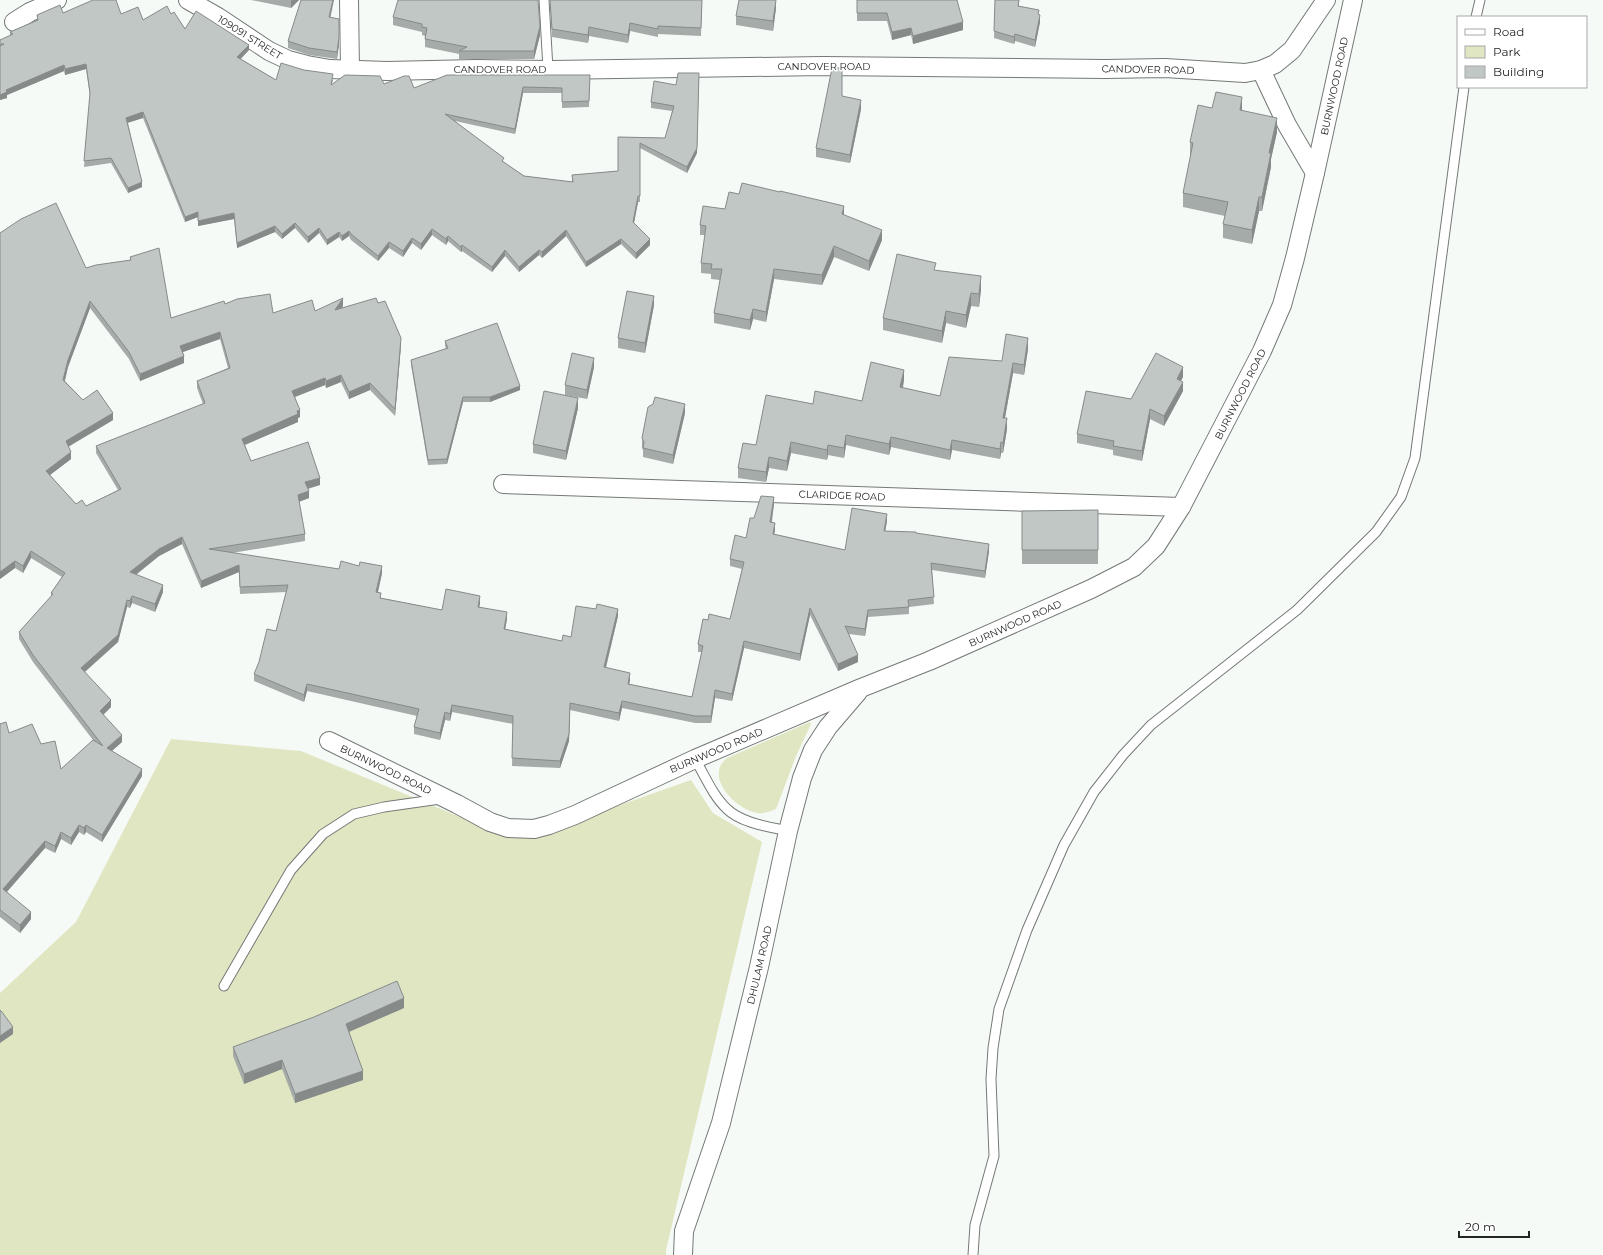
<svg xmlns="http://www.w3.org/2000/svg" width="1603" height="1255" viewBox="0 0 1603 1255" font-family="Montserrat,sans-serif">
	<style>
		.green { fill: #e0e6c1 }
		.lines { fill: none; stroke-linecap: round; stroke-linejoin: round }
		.lane-casing { stroke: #747976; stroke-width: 11 }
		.street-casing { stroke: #747976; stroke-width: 20 }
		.lane { stroke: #fff; stroke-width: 9 }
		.street { stroke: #fff; stroke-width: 18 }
		.wall { fill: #a5aba9; fill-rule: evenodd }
		.shaded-wall { fill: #868b8a }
		.building { fill: #c0c7c5; stroke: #868b8a; fill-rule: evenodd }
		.labels { text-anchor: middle; stroke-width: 3; stroke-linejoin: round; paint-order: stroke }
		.street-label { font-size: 10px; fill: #242625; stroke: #fff }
	</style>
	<rect width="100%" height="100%" fill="#f5faf7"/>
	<g class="green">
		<path d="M810 722 811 724 796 756 776 809C771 811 765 814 758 813 737 811 703 777 727 758Z"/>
		<polygon points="171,739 301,751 504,835 535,835 691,780 713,813 762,842 666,1250 666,1255 0,1255 0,993 76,922"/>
	</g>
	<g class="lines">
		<defs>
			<g id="lane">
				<polyline points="544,0 548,69"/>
				<polyline points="1476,17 1480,0"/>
				<path d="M695 759C705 776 713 796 727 809 741 823 770 827 788 831"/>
				<polyline points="224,986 291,870 323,834 354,814 384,807 440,799"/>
				<polyline points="973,1255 975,1225 994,1156 991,1079 993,1048 999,1009 1027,930 1064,845 1094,792 1123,755 1151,725 1297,610 1376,532 1401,497 1415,458 1464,87"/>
			</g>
			<g id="street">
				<polyline points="188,0 218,17 269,51 288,60 307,65 330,69 387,71 476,69 552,70 823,66 1105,69 1165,68 1245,73 1261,70 1275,64 1292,50 1326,0"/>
				<polyline points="349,0 350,70"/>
				<polyline points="14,22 30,12 57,0"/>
				<polyline points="1261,70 1287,125 1315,173"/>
				<polyline points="503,484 1181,507"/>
				<polyline points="329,741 457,804 490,822 508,828 534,829 549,825 575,815 695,759 861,688 929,661 1091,589 1134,567 1156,546 1181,507 1262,351 1282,305 1295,258 1315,173 1353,0"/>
				<polyline points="683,1255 684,1231 721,1123 759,967 788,831 802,778 813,750 828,727 858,692"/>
			</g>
		</defs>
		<use href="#lane" class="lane-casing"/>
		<use href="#street" class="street-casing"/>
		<use href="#lane" class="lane"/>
		<use href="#street" class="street"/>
	</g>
	<g class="wall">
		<polygon points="251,0 299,0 291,8"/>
		<polygon points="550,0 702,0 701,36 658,34 658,37 630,31 628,43 589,36 588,43 552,37"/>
		<polygon points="857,0 963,30 913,44 911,35 892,40 887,21 857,21"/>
		<polygon points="995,0 1019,0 1019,6 1039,15 1040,22 1035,47 1015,41 1014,44 994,38"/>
		<polygon points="776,8 773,31 736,25 736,16"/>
		<polygon points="63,13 121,14 143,20 171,14 185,29 249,50 241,59 276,80 333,80 332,84 384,84 414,88 590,75 589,107 562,108 562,93 523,93 515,134 455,121 504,162 524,176 572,182 572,175 618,171 618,137 665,138 672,111 651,108 651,102 676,85 697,153 687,173 640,148 640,202 638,202 634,223 650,245 636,259 621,244 586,267 566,236 542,258 539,255 519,272 505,256 492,272 462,251 461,252 448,241 446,245 432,235 421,250 412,243 403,257 389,248 378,261 351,240 349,236 342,241 339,237 327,245 319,233 308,243 295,228 282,239 275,232 237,248 234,219 198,226 198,217 185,222 143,118 128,123 142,187 128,193 111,163 84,167 90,96 86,69 65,75 64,71 7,95 7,98 0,100 0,40 10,36 10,32 37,20 37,15"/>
		<polygon points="393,17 540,35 534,59 459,59 459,54 425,47 425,36 422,35 422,32 393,25"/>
		<polygon points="331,18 339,44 337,59 309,55 288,48 288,41"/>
		<polygon points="1212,108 1242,111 1277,132 1271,159 1271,167 1262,211 1259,211 1252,244 1223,238 1223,224 1225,216 1183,207 1183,193 1191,156 1190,156 1190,142"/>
		<polygon points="861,109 850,163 816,157 816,148"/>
		<polygon points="739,194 844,215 882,240 869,271 834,257 822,285 774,279 766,322 753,319 750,330 714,323 714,313 720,280 711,279 711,274 701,273 701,263 705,235 700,235 700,225 725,209"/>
		<path d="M0 233 86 268 130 260V257L171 318 225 304 273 313 315 311 343 306 342 308 378 303 401 345 395 416 370 390 349 399 341 382 326 388 325 385 295 397 300 417 298 418V422L245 445 251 461 320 485 308 489 309 498 299 502 305 534V541L232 553 339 569 382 573 378 593 381 598 442 610 480 603 479 607 507 619 505 629 562 641 618 616 606 668 630 680 629 684 692 697 702 652H698V644L708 620 730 619 742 569 730 566V559L746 538 754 518 774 504 772 522 775 530 774 534 845 550 887 521 885 531 916 533 989 551 985 578 932 570 934 604 909 607V614L868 617 865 636 849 634 858 662 838 671 810 615 800 661 744 648 732 701 715 698 711 723H695L622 708 619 721 570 710 569 741 560 768 512 766 513 724 452 712 450 721 445 720 440 740 414 734V727L417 716 307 691 304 702 254 681V674L276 631 286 592 240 594 239 572 201 588 182 544 159 556 136 575 163 592 155 612 132 603 130 608 127 607 118 642 85 672 111 707 103 715 122 742 112 751 142 776 102 842 86 832 84 835 79 832 71 845 61 839 55 853 45 848 7 892 31 919 20 933 0 917V724L9 733 41 744 61 769 93 740 33 662 19 639V632L51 597V593L62 577 31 558 23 573 15 568 0 579ZM90 308 129 359 140 381 184 363 183 352 220 339 228 368 197 381V388L203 404 96 446V453L118 490 86 506 76 504 50 475 71 459 68 447 113 420 83 400 65 381 68 367Z"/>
		<polygon points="936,271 981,289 979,307 971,306 966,328 946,323 942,343 883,330 883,318"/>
		<polygon points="654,305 645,353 618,348 618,338"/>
		<polygon points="445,341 520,390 490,402 463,402 447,464 428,465 411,365 411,360 446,349 445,346"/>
		<polygon points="1028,349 1024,375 1013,373 1005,418 1007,429 1003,453 1001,453 1000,459 952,450 950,460 891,447 889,455 846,445 844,458 828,455 827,460 791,453 787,471 769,468 766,482 738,478 738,468 756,445 813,404 862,401 904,380 903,388 940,396 1002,361"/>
		<polygon points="594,367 587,399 565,395 565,385"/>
		<polygon points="1183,377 1181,381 1183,391 1164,426 1150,419 1142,461 1113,455 1113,450 1077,443 1077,434 1131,399"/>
		<polygon points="578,408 566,460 533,453 533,444"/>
		<polygon points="685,413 673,464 643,457 643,450 642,448 642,438"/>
		<polygon points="1098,510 1098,564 1022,564 1022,511"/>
		<polygon points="404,1008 349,1032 363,1080 295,1103 282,1069 244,1084 233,1056 233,1047"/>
	</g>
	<g class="shaded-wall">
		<polygon points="292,0 299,0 291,8 291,1"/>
		<polygon points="333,0 334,0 329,24 329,17"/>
		<polygon points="776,0 776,8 773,31 773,21"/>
		<polygon points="1040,15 1040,22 1035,47 1035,40"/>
		<polygon points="963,22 963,30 913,44 913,36"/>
		<polygon points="630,23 630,31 628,43 628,35"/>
		<polygon points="540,26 540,35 534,59 534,51"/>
		<polygon points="589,27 589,36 588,43 588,35"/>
		<polygon points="911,28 911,35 892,40 892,32"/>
		<polygon points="1015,34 1015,41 1014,44 1014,37"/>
		<polygon points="339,37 339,44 337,59 337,52"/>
		<polygon points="249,45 249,50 237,62 237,57"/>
		<polygon points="86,64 86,69 65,75 65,69"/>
		<polygon points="64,65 64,71 7,95 7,98 0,100 0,95 6,90"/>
		<polygon points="699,73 697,153 687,173 687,167"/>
		<polygon points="523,87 523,93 515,134 515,129"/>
		<polygon points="1242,97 1242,111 1240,110"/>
		<polygon points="861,100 861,109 850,163 850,155"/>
		<polygon points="143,112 143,118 126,123 126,118"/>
		<polygon points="1277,118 1277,132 1271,159 1271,167 1262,211 1262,197 1269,153"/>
		<polygon points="142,182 142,187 128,193 128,188"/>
		<polygon points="638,196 638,202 633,228 633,222"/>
		<polygon points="1259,197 1259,211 1252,244 1252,230"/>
		<polygon points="844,206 844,216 842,214"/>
		<polygon points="198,212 198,217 185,222 185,217"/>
		<polygon points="234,213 234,219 198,226 198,221"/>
		<polygon points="295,223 295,228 282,239 282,234"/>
		<polygon points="275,226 275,232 237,248 237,243"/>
		<polygon points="319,228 319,233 308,243 308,237"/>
		<polygon points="432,229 432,235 421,250 421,244"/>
		<polygon points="566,230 566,236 542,258 542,252"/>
		<polygon points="882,230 882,240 869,271 869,261"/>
		<polygon points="349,231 349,236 342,241 342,236"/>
		<polygon points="339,232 339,237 327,245 327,240"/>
		<polygon points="448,236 448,241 446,245 446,239"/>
		<polygon points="412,238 412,243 403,257 403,251"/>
		<polygon points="621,239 621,244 586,267 586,262"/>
		<polygon points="650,239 650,245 636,259 636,253"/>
		<polygon points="389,242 389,248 378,261 378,256"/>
		<polygon points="462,245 462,251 461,252 461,247"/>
		<polygon points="834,246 834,257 822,285 822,275"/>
		<polygon points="505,250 505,256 492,272 492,267"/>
		<polygon points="539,250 539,255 519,272 519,267"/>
		<polygon points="774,269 774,279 766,322 766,312"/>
		<polygon points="981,276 981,289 979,307 979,294"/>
		<polygon points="971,293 971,306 966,328 966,315"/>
		<polygon points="654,296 654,305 645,353 645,343"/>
		<polygon points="343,298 343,306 335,317 335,310"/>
		<polygon points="90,301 90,308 68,367 63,387 63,380 68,360"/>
		<polygon points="753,309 753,319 750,330 750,320"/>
		<polygon points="946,311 946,323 942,343 942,331"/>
		<polygon points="220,332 220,339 180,353 180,346"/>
		<polygon points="401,338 401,345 395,416 395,409"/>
		<polygon points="1028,338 1028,349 1024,375 1024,365"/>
		<polygon points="184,356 184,363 140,381 140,374"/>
		<polygon points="594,358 594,367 587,399 587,390"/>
		<polygon points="1013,363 1013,373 1003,428 1003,418"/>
		<polygon points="1183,367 1183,377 1177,388 1177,379"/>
		<polygon points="904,370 904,380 900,398 900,387"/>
		<polygon points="341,375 341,382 326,388 326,381"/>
		<polygon points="325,378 325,385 292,398 292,391"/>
		<polygon points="1183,382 1183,391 1164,426 1164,416"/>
		<polygon points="370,383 370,390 349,399 349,392"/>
		<polygon points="520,386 520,390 490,402 490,397"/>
		<polygon points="463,397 463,402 447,464 447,459"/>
		<polygon points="578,398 578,408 566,460 566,451"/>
		<polygon points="685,404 685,413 673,464 673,455"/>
		<polygon points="1150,409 1150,419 1142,461 1142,451"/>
		<polygon points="300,410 300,417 298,418 298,422 242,446 242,439"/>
		<polygon points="113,413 113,420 66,448 66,441"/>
		<polygon points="1007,418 1007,429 1003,453 1003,443"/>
		<polygon points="846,435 846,445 844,458 844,448"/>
		<polygon points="891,437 891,447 889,455 889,444"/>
		<polygon points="952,440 952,450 950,460 950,450"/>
		<polygon points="791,442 791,453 787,471 787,461"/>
		<polygon points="1001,442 1001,453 1000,459 1000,449"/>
		<polygon points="828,445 828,455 827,460 827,450"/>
		<polygon points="71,452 71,459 46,478 46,471"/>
		<polygon points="769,457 769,468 766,482 766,472"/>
		<polygon points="320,478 320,485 305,489 305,482"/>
		<polygon points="309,491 309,498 298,502 298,495"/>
		<polygon points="774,497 774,504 770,529 770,522"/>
		<polygon points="887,514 887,521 884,538 884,531"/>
		<polygon points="775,523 775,530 773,541 773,534"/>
		<polygon points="182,537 182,544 159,556 130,579 130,572 159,549"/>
		<polygon points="989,544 989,551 985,578 985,571"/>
		<polygon points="31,551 31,558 23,573 23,566"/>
		<polygon points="15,561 15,568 0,579 0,572"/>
		<polygon points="239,565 239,572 201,588 201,581"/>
		<polygon points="382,566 382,573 376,599 376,592"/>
		<polygon points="163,585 163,592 155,612 155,604"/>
		<polygon points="132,596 132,603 130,608 130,601"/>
		<polygon points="480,596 480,603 478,614 478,607"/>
		<polygon points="127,600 127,607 118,642 81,675 81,668"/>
		<polygon points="810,608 810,615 800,661 800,654"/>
		<polygon points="618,609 618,616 604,674 604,667"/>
		<polygon points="868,610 868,617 865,636 865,629"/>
		<polygon points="507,612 507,619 504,636 504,629"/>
		<polygon points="744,641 744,648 732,701 732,694"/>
		<polygon points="858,655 858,662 838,671 838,664"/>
		<polygon points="630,673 630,680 628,691 628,684"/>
		<polygon points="307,684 307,691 304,702 304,695"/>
		<polygon points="715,690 715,698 711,723 711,716"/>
		<polygon points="111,700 111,707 100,718 100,711"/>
		<polygon points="622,701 622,708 619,721 619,713"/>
		<polygon points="452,705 452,712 450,721 450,714"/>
		<polygon points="570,710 569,741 560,768 560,761"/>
		<polygon points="445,712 445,720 440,740 440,733"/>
		<polygon points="122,735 122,742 107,755 107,748"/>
		<polygon points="142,769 142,776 102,842 102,835"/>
		<polygon points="79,825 79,832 71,845 71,838"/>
		<polygon points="86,825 86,832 84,835 84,828"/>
		<polygon points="61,832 61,839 55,853 55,846"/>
		<polygon points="45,841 45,848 3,896 3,889"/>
		<polygon points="31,912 31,919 20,933 20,925"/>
		<polygon points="404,998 404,1008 346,1033 346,1024"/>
		<polygon points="13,1027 13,1034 0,1043 0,1036"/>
		<polygon points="282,1060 282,1069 244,1084 244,1074"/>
		<polygon points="363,1071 363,1080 295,1103 295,1094"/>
	</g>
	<g class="building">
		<polygon points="93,0 116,0 121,14 138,7 143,20 167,6 171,14 174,12 185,29 196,11 249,45 237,57 276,80 281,63 304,70 333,74 331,85 345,75 380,76 384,84 404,76 409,76 414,88 447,75 590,75 589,101 562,102 562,88 523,87 515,129 445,114 504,158 502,161 524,176 573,182 572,175 618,171 618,137 665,138 674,106 651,102 654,81 676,85 678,73 699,73 697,148 687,167 640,143 640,196 638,196 633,222 650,239 636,253 621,239 586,262 566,230 542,252 539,250 519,267 505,250 492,267 462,245 461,247 448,236 446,239 432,229 421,244 412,238 403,251 389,242 378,256 351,234 349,231 342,236 339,232 327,240 319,228 308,237 295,223 282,234 275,226 237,243 234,213 198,221 198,212 185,217 143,112 126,118 142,182 128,188 111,158 84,161 90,93 86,64 65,69 64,65 6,90 7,92 0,95 0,46 4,44 0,44 0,40 13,34 10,32 38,20 37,15 60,5 63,13"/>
		<polygon points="301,0 333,0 329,17 339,19 339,37 337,52 309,48 288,41"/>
		<polygon points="398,0 538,0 540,26 534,51 459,51 467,47 425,39 427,28 422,27 422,24 393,17"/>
		<polygon points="550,0 702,0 701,28 658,26 658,29 630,23 628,35 589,27 588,35 552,29"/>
		<polygon points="739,0 776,0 773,21 736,16"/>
		<polygon points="857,0 957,0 963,22 913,36 911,28 892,32 887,13 857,13"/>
		<polygon points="995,0 1019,0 1018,6 1039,10 1038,14 1040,15 1035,40 1015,34 1014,37 994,31"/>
		<polygon points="832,68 842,68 842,96 861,100 850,155 816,148"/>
		<polygon points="1216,92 1242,97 1240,110 1277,118 1269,153 1271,153 1262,197 1259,197 1252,230 1223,224 1228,202 1183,193 1193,143 1190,142 1198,105 1212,108"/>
		<polygon points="742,183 780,192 780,191 844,206 842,214 882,230 869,261 834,246 822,275 774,269 766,312 753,309 750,320 714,313 722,269 711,269 712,264 701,263 706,226 700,225 703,206 725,209 729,192 739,194"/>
		<path d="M56 203 86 268 96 265 131 260 130 257 159 248 171 318 224 301 225 304 237 299 270 294 273 313 312 300 315 311 343 298 335 310 376 298 378 303 385 301 401 338 395 409 370 383 349 392 341 375 326 381 325 378 292 391 300 410 297 411 298 414 242 439 251 461 308 442 320 478 305 482 309 491 298 495 305 534 209 549 339 569 341 561 359 566 360 562 382 566 376 592 381 593 380 598 442 610 446 589 480 596 478 607 507 612 504 629 562 641 563 635 571 637 576 606 596 609 597 604 618 609 604 667 630 673 628 684 692 697 703 646 698 644 703 619 708 620 709 614 730 619 744 562 730 559 735 535 746 538 750 518H754L761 496 774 497 770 522 775 523 773 534 845 550 852 508 887 514 884 531 916 532V533L989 544 985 571 931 563 934 597 908 600 909 607 868 610 865 629 845 626 858 655 838 664 810 608 800 654 744 641 732 694 715 690 711 716H695L622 701 619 713 570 703 569 734 560 761 512 758 513 716 452 705 450 714 445 712 440 733 414 727 419 709 307 684 304 695 254 674 259 662 267 629 276 631 288 585 240 587 239 565 201 581 182 537 159 549 130 572 163 585 155 604 132 596 130 601 127 600 118 635 81 668 111 700 100 711 122 735 107 748 142 769 102 835 86 825 84 828 79 825 71 838 61 832 55 846 45 841 3 889 31 912 20 925 0 910V724L6 722 9 733 32 724 41 744 55 741 61 769 93 740 103 746 33 655 19 632 53 594 51 593 65 573 31 551 23 566 15 561 0 572V233L21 219ZM90 301 129 352 140 374 184 356 180 346 220 332 230 368 197 381 205 403 96 446 121 489 86 506 82 500 76 504 46 471 71 452 66 441 113 413 97 390 83 400 63 380 68 360Z"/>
		<polygon points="897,254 936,263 934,270 981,276 979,294 971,293 966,315 946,311 942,331 883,318"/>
		<polygon points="627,291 654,296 645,343 618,338"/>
		<polygon points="497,323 520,386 490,397 463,397 447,459 428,460 411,360 448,348 445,341"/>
		<polygon points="1006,334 1028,338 1024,365 1013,363 1003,418 1007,418 1003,443 1001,442 1000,449 952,440 950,450 891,437 889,444 846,435 844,448 828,445 827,450 791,442 787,461 769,457 766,472 738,468 743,443 756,445 766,395 813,404 815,391 862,401 871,362 904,370 900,387 940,396 949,357 1002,361"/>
		<polygon points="572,353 594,358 587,390 565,385"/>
		<polygon points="1156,353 1183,367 1177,379 1183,382 1164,416 1150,409 1142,451 1113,446 1114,441 1077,434 1086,391 1131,399"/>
		<polygon points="544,391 578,398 566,451 533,444"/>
		<polygon points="655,397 685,404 673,455 643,448 644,442 642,438 648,407 653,404"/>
		<polygon points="1098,510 1098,550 1022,550 1022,511"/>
		<polygon points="397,981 404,998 346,1024 363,1071 295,1094 282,1060 244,1074 233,1047 314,1017"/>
		<polygon points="0,1010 2,1012 13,1027 0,1036"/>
	</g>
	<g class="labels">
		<g class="street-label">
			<text transform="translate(250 37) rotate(32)" y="4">109091 STREET</text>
			<text x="824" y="70">CANDOVER ROAD</text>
			<text x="500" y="73">CANDOVER ROAD</text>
			<text transform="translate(1148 69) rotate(1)" y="4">CANDOVER ROAD</text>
			<text transform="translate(1334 86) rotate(-78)" y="4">BURNWOOD ROAD</text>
			<text transform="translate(1240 394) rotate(-63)" y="4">BURNWOOD ROAD</text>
			<text transform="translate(842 495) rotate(2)" y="4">CLARIDGE ROAD</text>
			<text transform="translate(1015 623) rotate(-24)" y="4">BURNWOOD ROAD</text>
			<text transform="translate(716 750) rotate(-23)" y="4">BURNWOOD ROAD</text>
			<text transform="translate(386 769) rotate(26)" y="4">BURNWOOD ROAD</text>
			<text transform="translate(759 965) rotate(-77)" y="4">DHULAM ROAD</text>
		</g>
	</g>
	<rect x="1457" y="16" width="130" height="72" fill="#ffffff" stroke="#a7a8a8"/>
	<rect x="1465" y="29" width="20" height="6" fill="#ffffff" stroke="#a7a8a8"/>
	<text x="1493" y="36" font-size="12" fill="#242625">Road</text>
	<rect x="1465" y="46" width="20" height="12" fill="#e0e6c1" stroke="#a7a8a8"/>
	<text x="1493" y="56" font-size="12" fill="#242625">Park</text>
	<rect x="1465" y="66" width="20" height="12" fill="#c0c7c5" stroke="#a7a8a8"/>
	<text x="1493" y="76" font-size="12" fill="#242625">Building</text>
	<path d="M1459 1231v6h70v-6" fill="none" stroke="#242625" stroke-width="2"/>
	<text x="1465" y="1231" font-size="12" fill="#242625" stroke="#ffffff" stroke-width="3" paint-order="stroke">20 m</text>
</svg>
